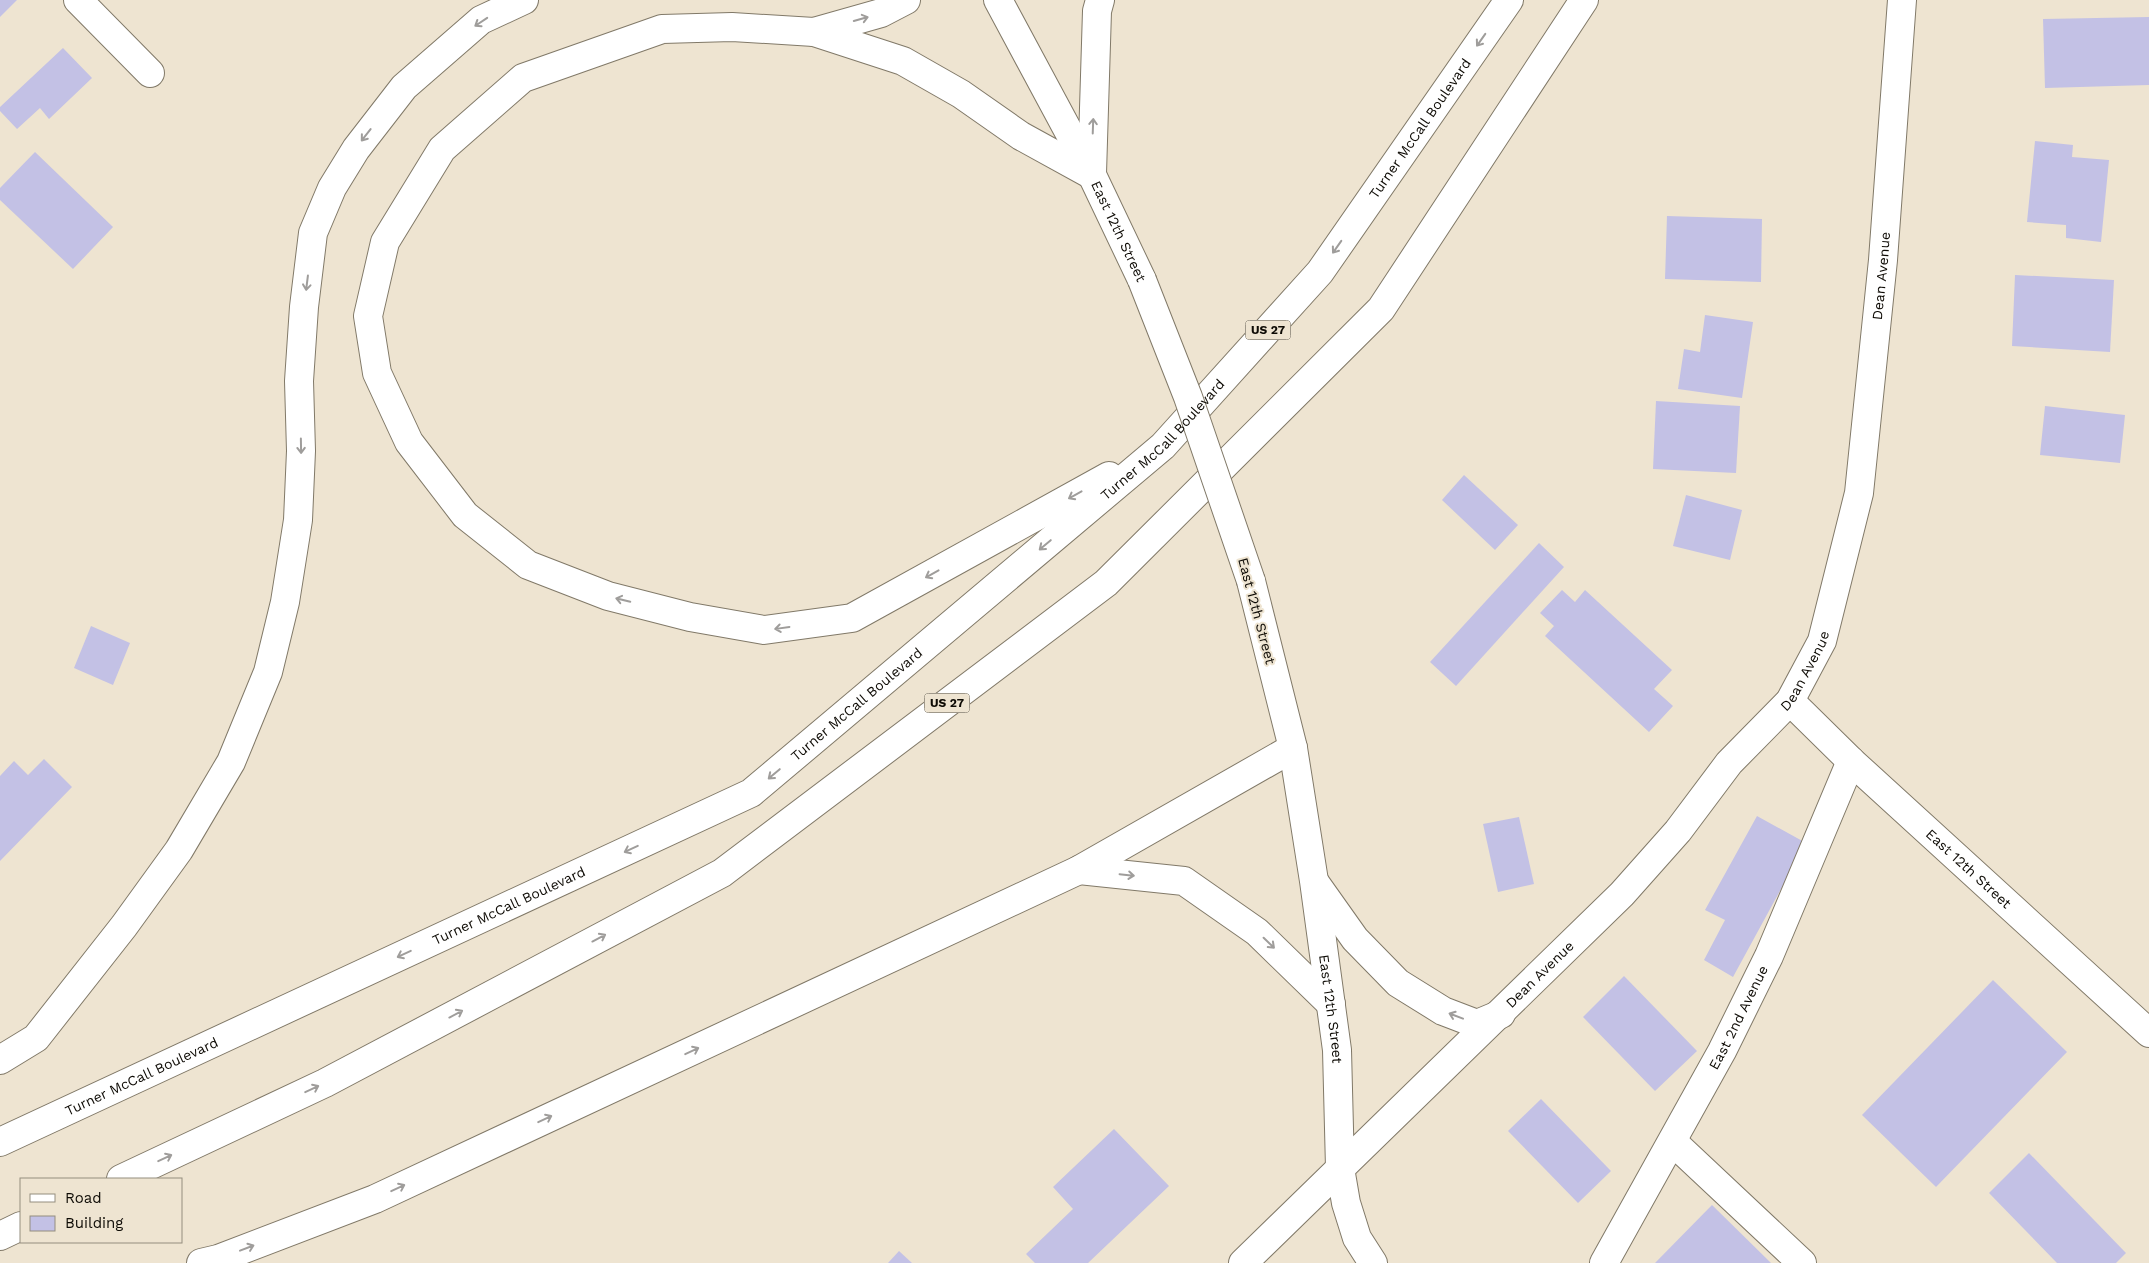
<svg xmlns="http://www.w3.org/2000/svg" width="2149" height="1263" viewBox="0 0 2149 1263" font-family="'Work Sans',sans-serif">
	<style>
		.building { fill: #c3c1e5 }
		.lines { fill: none; stroke-linecap: round; stroke-linejoin: round }
		.minor-casing { stroke: #817968; stroke-width: 30 }
		.major-casing { stroke: #817968; stroke-width: 30 }
		.highway-casing { stroke: #817968; stroke-width: 30 }
		.minor { stroke: #fff; stroke-width: 28 }
		.major { stroke: #fff; stroke-width: 28 }
		.highway { stroke: #fff; stroke-width: 28 }
		.major-bridge-casing { stroke: #817968; stroke-width: 30; stroke-linecap: butt }
		.major-bridge { stroke: #fff; stroke-width: 28 }
		.oneway { stroke: #9f9d9b }
		.labels { text-anchor: middle; stroke-width: 4; stroke-linejoin: round; paint-order: stroke }
		.shield { fill: #eee4d1; stroke: #514c42; stroke-width: 1 }
		.shield-label { font-size: 12px; font-weight: bold; fill: #0e0b05 }
		.street-label { font-size: 14px; fill: #0e0b05; stroke: #eee4d1 }
	</style>
	<rect width="100%" height="100%" fill="#eee4d1"/>
	<g class="building">
		<polygon points="0,0 17,0 0,17"/>
		<polygon points="2149,17 2149,85 2045,88 2043,19"/>
		<polygon points="63,48 92,78 49,119 40,108 17,129 0,111 0,107"/>
		<polygon points="2035,141 2073,145 2072,157 2109,160 2101,242 2066,238 2066,225 2027,222"/>
		<polygon points="35,152 113,227 73,269 0,200 0,188"/>
		<polygon points="1667,216 1762,219 1761,282 1665,279"/>
		<polygon points="2015,275 2114,280 2110,352 2012,346"/>
		<polygon points="1705,315 1753,322 1742,398 1678,389 1684,349 1700,352"/>
		<polygon points="1656,401 1740,406 1736,473 1653,469"/>
		<polygon points="2045,406 2125,415 2120,463 2040,455"/>
		<polygon points="1464,475 1518,525 1495,550 1442,500"/>
		<polygon points="1686,495 1742,510 1730,560 1673,546"/>
		<polygon points="1539,543 1564,567 1456,686 1430,662"/>
		<polygon points="1562,590 1575,602 1585,590 1672,670 1654,689 1673,706 1649,732 1545,636 1554,626 1540,613"/>
		<polygon points="91,626 130,643 113,685 74,668"/>
		<polygon points="44,759 72,787 0,861 0,776 14,761 28,775"/>
		<polygon points="1757,816 1806,843 1733,977 1704,960 1725,920 1705,910"/>
		<polygon points="1519,817 1534,884 1498,892 1483,824"/>
		<polygon points="1624,976 1697,1051 1655,1091 1583,1017"/>
		<polygon points="1993,980 2067,1052 1936,1187 1862,1115"/>
		<polygon points="1541,1099 1611,1171 1578,1203 1508,1131"/>
		<polygon points="1114,1129 1169,1186 1088,1263 1035,1263 1026,1254 1073,1209 1053,1187"/>
		<polygon points="2029,1153 2126,1253 2116,1263 2057,1263 1989,1193"/>
		<polygon points="1712,1205 1771,1263 1655,1263"/>
		<polygon points="899,1251 912,1263 888,1263"/>
	</g>
	<g class="lines">
		<defs>
			<g id="minor">
				<polyline points="78,0 150,73"/>
				<path id="s1" d="M1790 701 1851 761 2149 1033"/>
				<polyline points="1673,1142 1802,1263"/>
				<polyline points="1340,1168 1346,1203 1357,1238 1373,1263"/>
				<path id="s2" d="M1604 1263 1722 1051 1769 956 1851 761"/>
			</g>
			<g id="major">
				<path id="s3" d="M998 0 1092 175 1142 280"/>
				<polyline points="1092,173 1097,11 1100,0"/>
				<path id="s4" d="M1251 581 1293 748 1314 881 1337 1050 1340 1168"/>
				<polyline points="1316,884 1355,939 1398,983 1443,1011 1477,1024 1501,1014"/>
				<path id="s5" d="M1243 1263 1622 894 1678 831 1729 763 1790 701 1822 641 1859 493 1883 260 1902 0"/>
			</g>
			<g id="highway">
				<polyline points="814,32 881,13 906,0"/>
				<polyline points="1092,175 1021,136 961,94 903,61 814,32 732,27 662,29 523,78 442,149 385,242 368,316 377,373 409,442 465,515 528,565 608,596 690,617 764,630 852,618 1109,476"/>
				<polyline points="1079,870 1184,881 1257,932 1331,1004"/>
				<polyline points="0,1060 36,1038 124,926 179,850 231,762 268,672 285,602 298,520 301,451 299,381 304,307 313,233 332,188 356,149 404,87 481,20 524,0"/>
				<path id="s6" d="M0 1142 751 793 1163 446 1320 272 1509 0"/>
				<polyline points="121,1179 325,1083 722,873 1106,583 1381,309 1584,0"/>
				<polyline points="0,1236 21,1226"/>
				<polyline points="201,1263 218,1259 375,1199 1079,870 1293,748"/>
			</g>
		</defs>
		<use href="#minor" class="minor-casing"/>
		<use href="#major" class="major-casing"/>
		<use href="#highway" class="highway-casing"/>
		<use href="#minor" class="minor"/>
		<use href="#major" class="major"/>
		<use href="#highway" class="highway"/>
		<defs>
			<polyline id="major-bridge" points="1142,280 1188,397 1251,581"/>
		</defs>
		<use href="#major-bridge" class="major-bridge-casing"/>
		<use href="#major-bridge" class="major-bridge"/>
	</g>
	<defs><path id="oneway-shaft" d="M-6 0H5M1.5-3L5.5 0L1.5 3" fill="none" stroke-width="1.6" stroke-linecap="round" stroke-linejoin="round" transform="scale(1.25)"/></defs>
	<g class="oneway">
		<use href="#oneway-shaft" transform="translate(861 19) rotate(-16)"/>
		<use href="#oneway-shaft" transform="translate(481 22) rotate(146)"/>
		<use href="#oneway-shaft" transform="translate(1481 40) rotate(125)"/>
		<use href="#oneway-shaft" transform="translate(1093 126) rotate(-88)"/>
		<use href="#oneway-shaft" transform="translate(366 135) rotate(128)"/>
		<use href="#oneway-shaft" transform="translate(1337 247) rotate(125)"/>
		<use href="#oneway-shaft" transform="translate(307 283) rotate(97)"/>
		<use href="#oneway-shaft" transform="translate(301 446) rotate(89)"/>
		<use href="#oneway-shaft" transform="translate(1075 495) rotate(151)"/>
		<use href="#oneway-shaft" transform="translate(1045 545) rotate(140)"/>
		<use href="#oneway-shaft" transform="translate(932 574) rotate(151)"/>
		<use href="#oneway-shaft" transform="translate(623 600) rotate(-166)"/>
		<use href="#oneway-shaft" transform="translate(782 628) rotate(172)"/>
		<use href="#oneway-shaft" transform="translate(774 774) rotate(140)"/>
		<use href="#oneway-shaft" transform="translate(631 849) rotate(155)"/>
		<use href="#oneway-shaft" transform="translate(1127 875) rotate(6)"/>
		<use href="#oneway-shaft" transform="translate(599 938) rotate(-28)"/>
		<use href="#oneway-shaft" transform="translate(1269 943) rotate(44)"/>
		<use href="#oneway-shaft" transform="translate(404 954) rotate(155)"/>
		<use href="#oneway-shaft" transform="translate(456 1014) rotate(-28)"/>
		<use href="#oneway-shaft" transform="translate(1456 1016) rotate(-159)"/>
		<use href="#oneway-shaft" transform="translate(692 1051) rotate(-25)"/>
		<use href="#oneway-shaft" transform="translate(312 1089) rotate(-25)"/>
		<use href="#oneway-shaft" transform="translate(545 1119) rotate(-25)"/>
		<use href="#oneway-shaft" transform="translate(165 1158) rotate(-25)"/>
		<use href="#oneway-shaft" transform="translate(398 1188) rotate(-25)"/>
		<use href="#oneway-shaft" transform="translate(247 1248) rotate(-21)"/>
	</g>
	<g class="labels">
		<g class="shield">
			<rect x="1245.5" y="320.5" width="45" height="19" rx="4"/>
			<rect x="924.5" y="693.5" width="45" height="19" rx="4"/>
		</g>
		<g class="shield-label">
			<text x="1268" y="334">US 27</text>
			<text x="947" y="707">US 27</text>
		</g>
		<g class="street-label">
			<text dy="5" stroke="none"><textPath href="#s6" startOffset="1776">Turner McCall Boulevard</textPath></text>
			<text dy="5" stroke="none"><textPath href="#s3" startOffset="261">East 12th Street</textPath></text>
			<text dy="5" stroke="none"><textPath href="#s5" startOffset="1224">Dean Avenue</textPath></text>
			<text dy="5" stroke="none"><textPath href="#s6" startOffset="1371">Turner McCall Boulevard</textPath></text>
			<text transform="translate(1257 611) rotate(75)" y="5">East 12th Street</text>
			<text dy="5" stroke="none"><textPath href="#s5" startOffset="819">Dean Avenue</textPath></text>
			<text dy="5" stroke="none"><textPath href="#s6" startOffset="966">Turner McCall Boulevard</textPath></text>
			<text dy="5" stroke="none"><textPath href="#s1" startOffset="245">East 12th Street</textPath></text>
			<text dy="5" stroke="none"><textPath href="#s6" startOffset="561">Turner McCall Boulevard</textPath></text>
			<text dy="5" stroke="none"><textPath href="#s5" startOffset="414">Dean Avenue</textPath></text>
			<text dy="5" stroke="none"><textPath href="#s4" startOffset="436">East 12th Street</textPath></text>
			<text dy="5" stroke="none"><textPath href="#s2" startOffset="280">East 2nd Avenue</textPath></text>
			<text dy="5" stroke="none"><textPath href="#s6" startOffset="156">Turner McCall Boulevard</textPath></text>
		</g>
	</g>
	<rect x="20" y="1178" width="162" height="65" fill="#eee4d1" stroke="#948d7f"/>
	<rect x="30" y="1194" width="25" height="8" fill="#ffffff" stroke="#948d7f"/>
	<text x="65" y="1203" font-size="15" fill="#0e0b05">Road</text>
	<rect x="30" y="1216" width="25" height="15" fill="#c3c1e5" stroke="#948d7f"/>
	<text x="65" y="1228" font-size="15" fill="#0e0b05">Building</text>
</svg>
